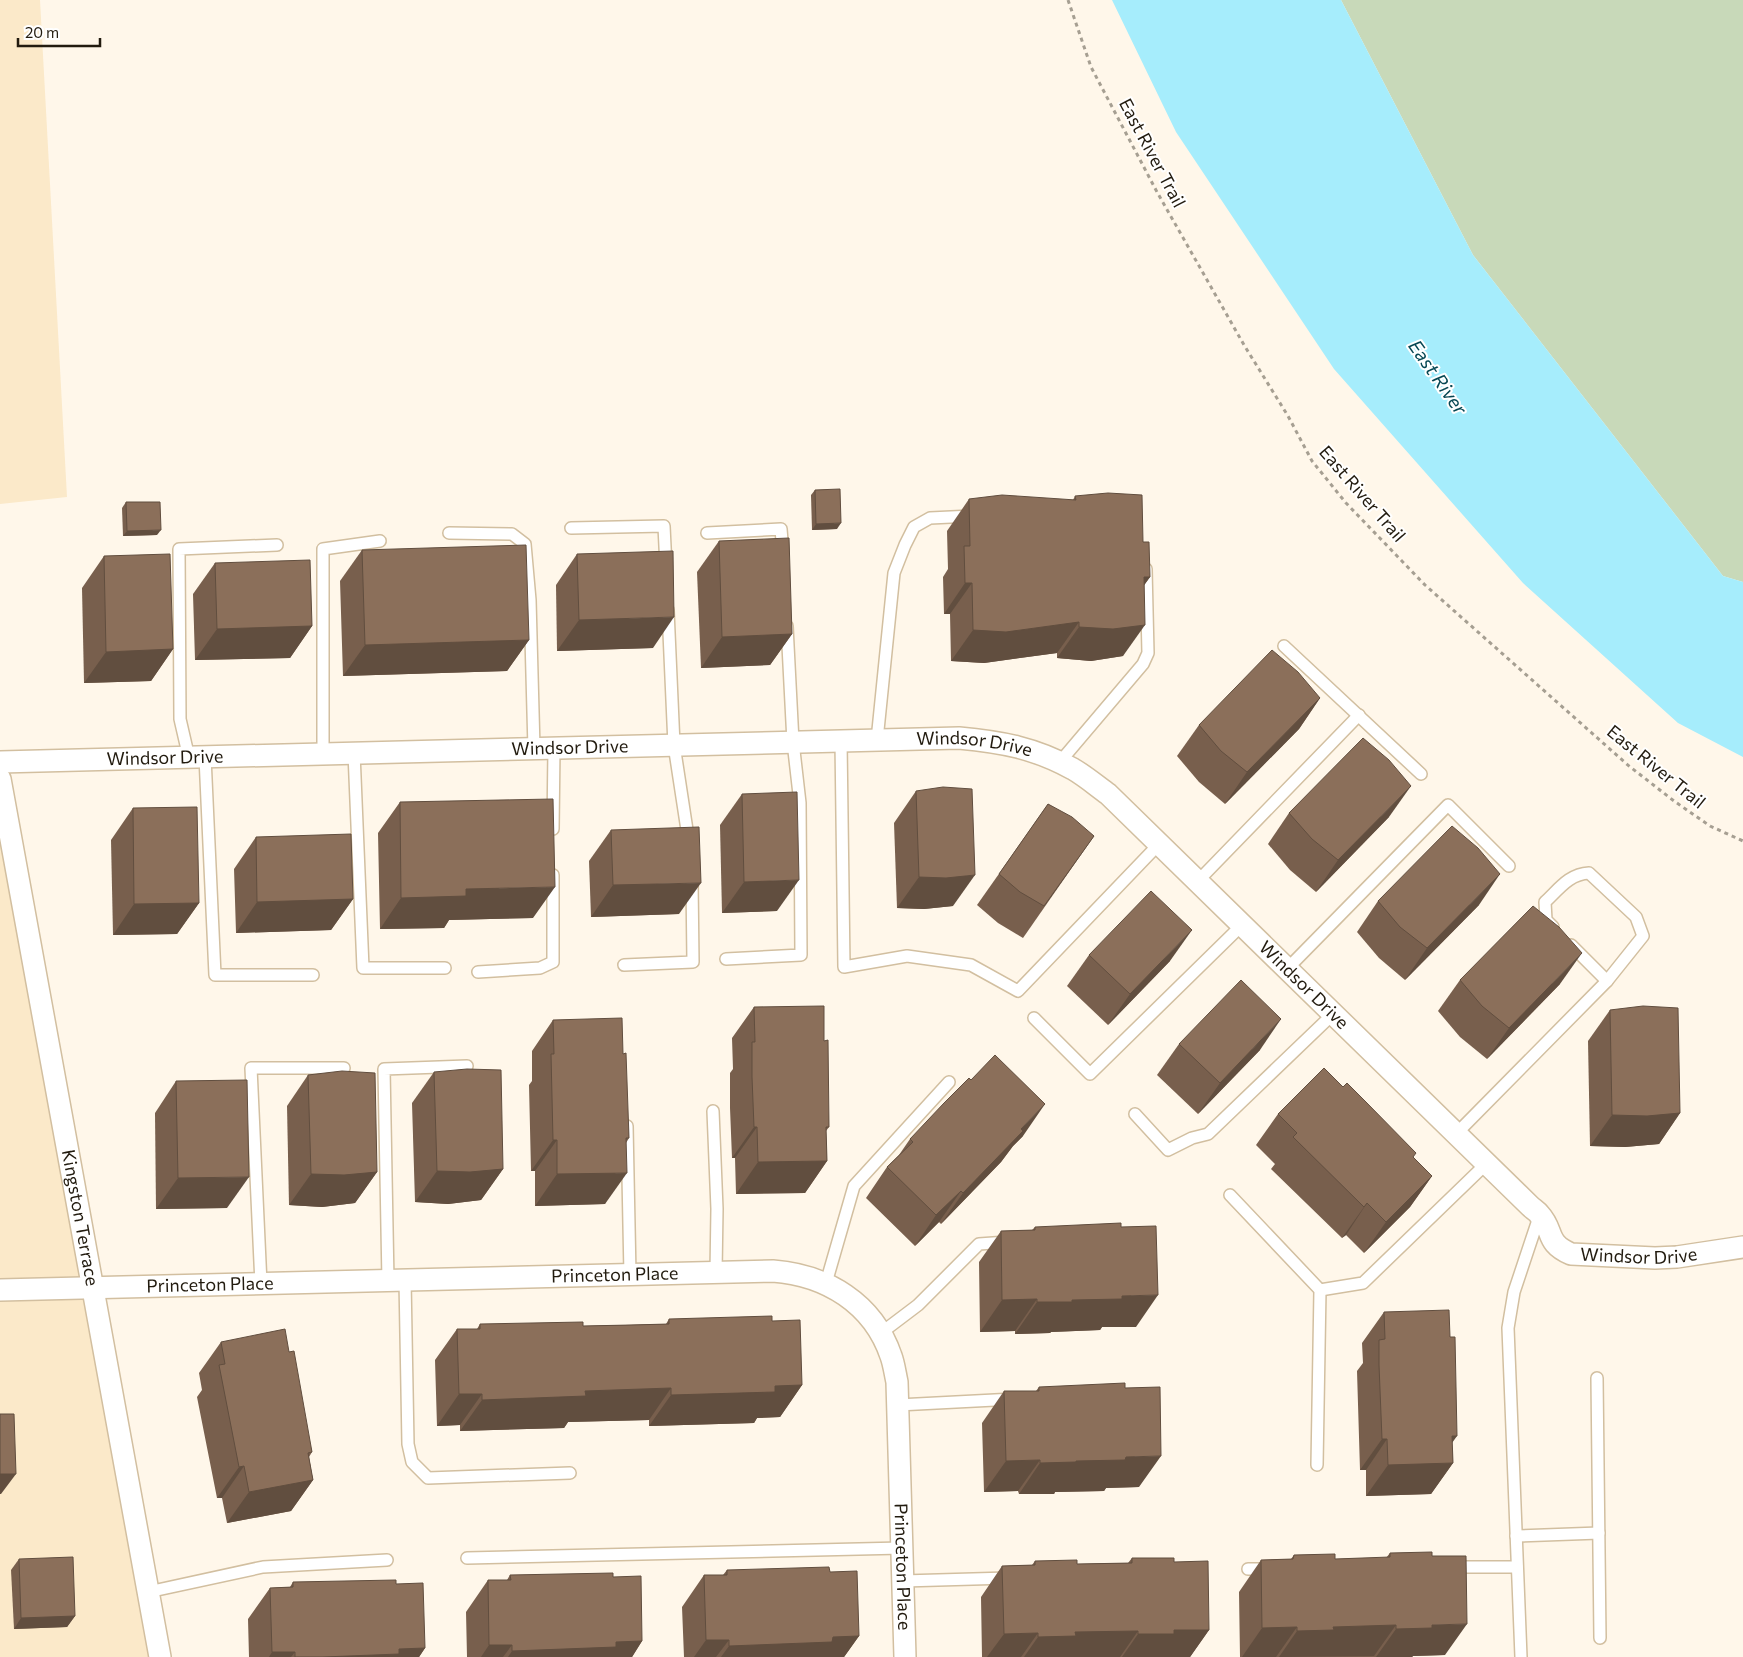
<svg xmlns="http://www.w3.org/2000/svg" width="1743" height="1657" viewBox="0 0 1743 1657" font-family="Commissioner,sans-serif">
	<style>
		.built { fill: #fbe9c9 }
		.green { fill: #c8d9b9 }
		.water { fill: #a6edfc }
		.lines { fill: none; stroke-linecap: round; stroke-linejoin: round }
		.lane-casing { stroke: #d2bfa0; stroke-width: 14 }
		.street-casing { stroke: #d2bfa0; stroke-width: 24 }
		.path { stroke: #a69f92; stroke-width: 3; stroke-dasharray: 4 4; stroke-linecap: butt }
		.lane { stroke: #fff; stroke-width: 11 }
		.street { stroke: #fff; stroke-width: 21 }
		.wall { fill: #785f4d }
		.shaded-wall { fill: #614e3f }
		.building { fill: #8b6f5a; stroke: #614e3f }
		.labels { text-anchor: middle; stroke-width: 4; stroke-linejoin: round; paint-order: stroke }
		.street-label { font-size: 18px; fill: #221b0f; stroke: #fff }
		.water-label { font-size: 19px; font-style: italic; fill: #064753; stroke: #fff }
	</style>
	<rect width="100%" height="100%" fill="#fff7ea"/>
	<g class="built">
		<polygon points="0,0 40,0 67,497 0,504"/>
		<polygon points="0,779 160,1657 0,1657"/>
	</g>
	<polygon class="green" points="1341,0 1743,0 1743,582 1723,576 1473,255"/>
	<polygon class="water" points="1112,0 1341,0 1473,255 1723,576 1743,582 1743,757 1678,723 1523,583 1334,369 1176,132"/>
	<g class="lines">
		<defs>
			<g id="lane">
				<polyline points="571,528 664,526 666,567"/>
				<polyline points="449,533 512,534 525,544 530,600 534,749"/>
				<polyline points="707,533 781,529 783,553"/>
				<polyline points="668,610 674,745 689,843"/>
				<polyline points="1284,646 1421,774"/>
				<polyline points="877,740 894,573 905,545 914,527 930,518 972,516"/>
				<polyline points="841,741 844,967 907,956 971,965 1018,991 1159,844"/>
				<polyline points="354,753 363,968 445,968"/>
				<polyline points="323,754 323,549 380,541"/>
				<polyline points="205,757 215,975 313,975"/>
				<polyline points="189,758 180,719 179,549 277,545"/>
				<polyline points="1059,763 1143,664 1148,653 1146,569"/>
				<polyline points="553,829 554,748"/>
				<polyline points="1198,881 1359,715"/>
				<polyline points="1571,945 1607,981"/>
				<polyline points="726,959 801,955 800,803 793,742 787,626"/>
				<polyline points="624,965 693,962 692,881"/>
				<polyline points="1287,969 1448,805 1509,866"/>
				<polyline points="478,972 540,968 553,962 553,875"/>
				<polyline points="1034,1018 1090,1074 1242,925"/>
				<polyline points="713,1111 717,1209 716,1272"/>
				<polyline points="1135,1114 1168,1150 1192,1138 1208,1134 1333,1014"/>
				<polyline points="627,1126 630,1275"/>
				<path d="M1456 1134 1607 981 1643 936 1636 917 1589 873C1569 874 1559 889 1545 902L1546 920 1553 927"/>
				<polyline points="1230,1195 1320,1290 1317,1465"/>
				<polyline points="405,1280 408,1444 412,1462 428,1478 570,1473"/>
				<polyline points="388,1281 384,1069 467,1066"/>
				<polyline points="826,1283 854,1186 949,1082"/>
				<polyline points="261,1284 251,1068 344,1068"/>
				<polyline points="1320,1290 1363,1283 1486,1164"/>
				<polyline points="881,1333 918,1305 979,1244 1007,1242"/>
				<polyline points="1597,1378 1600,1638"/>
				<polyline points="898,1405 1014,1399"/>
				<polyline points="1516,1536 1599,1533"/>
				<polyline points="467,1558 902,1548"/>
				<polyline points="1451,1567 1517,1567"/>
				<polyline points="1248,1569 1268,1569"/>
				<polyline points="903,1581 1008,1578"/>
				<polyline points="148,1592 263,1567 387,1560"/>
				<polyline points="1521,1657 1508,1328 1514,1292 1540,1214"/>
			</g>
			<g id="street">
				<path id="s1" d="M0 762 959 738C1002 742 1035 748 1073 769 1085 776 1097 786 1108 794L1530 1206C1533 1209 1537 1211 1539 1214 1555 1231 1544 1242 1571 1254L1655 1258 1677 1257 1743 1247"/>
				<path id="s2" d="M0 779 160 1657"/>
				<path id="s3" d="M0 1290 773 1271C826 1275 873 1303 891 1356 894 1364 895 1373 897 1382L905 1657"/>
			</g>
		</defs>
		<use href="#lane" class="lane-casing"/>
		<use href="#street" class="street-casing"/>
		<polyline class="path" points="1068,0 1091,67 1157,192 1244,345 1288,416 1312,461 1346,503 1425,585 1629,766 1674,801 1710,826 1743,841"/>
		<use href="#lane" class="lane"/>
		<use href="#street" class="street"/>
	</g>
	<g class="wall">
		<polygon points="815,490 837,529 812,530 811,495"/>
		<polygon points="1075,496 1143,542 1150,577 1144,585 1123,656 1091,661 1057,658 1057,653 984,663 951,661 950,614 944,614 943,577 948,569 947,531 969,499 1073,500"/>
		<polygon points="126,502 157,535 123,536 122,508"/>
		<polygon points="719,541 792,634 770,665 701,668 697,572"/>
		<polygon points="362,550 529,640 507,671 343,676 340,581"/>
		<polygon points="577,554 653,648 557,651 556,585"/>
		<polygon points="104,556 173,649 151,681 84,683 82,588"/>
		<polygon points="215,563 312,626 290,658 195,660 193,594"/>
		<polygon points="1320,698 1299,729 1225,804 1199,782 1177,756 1199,725"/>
		<polygon points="916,791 953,906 924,909 897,908 894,823"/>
		<polygon points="742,794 777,911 722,913 720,825"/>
		<polygon points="400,802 533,918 449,920 444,928 380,929 378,833"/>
		<polygon points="1048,804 1094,836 1023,938 998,923 977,905"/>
		<polygon points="133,808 199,903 177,934 113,935 111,840"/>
		<polygon points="1289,813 1389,817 1316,892 1290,870 1268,844"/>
		<polygon points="611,830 679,914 591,917 589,861"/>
		<polygon points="256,837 353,899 331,930 236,933 234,869"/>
		<polygon points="1378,901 1479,905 1405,980 1379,958 1357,932"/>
		<polygon points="1089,955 1170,961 1108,1025 1067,986"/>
		<polygon points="1460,980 1560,984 1487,1059 1460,1037 1438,1011"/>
		<polygon points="754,1007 824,1041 829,1127 826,1131 827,1161 805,1193 736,1194 735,1158 732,1158 730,1108 730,1073 733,1069 732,1038"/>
		<polygon points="1610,1010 1680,1113 1659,1144 1625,1147 1590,1146 1588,1041"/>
		<polygon points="553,1020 623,1054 629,1138 626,1143 605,1204 535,1206 535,1171 531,1171 529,1085 532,1081 532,1051"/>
		<polygon points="1179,1044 1260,1050 1198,1114 1157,1075"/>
		<polygon points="434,1072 503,1169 481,1200 448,1204 415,1202 412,1103"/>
		<polygon points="308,1075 377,1172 355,1203 322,1207 289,1205 287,1106"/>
		<polygon points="176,1081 227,1208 156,1209 155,1113"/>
		<polygon points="1278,1114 1413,1157 1432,1176 1410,1207 1364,1253 1346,1235 1342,1238 1271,1169 1275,1164 1256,1145"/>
		<polygon points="1023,1136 1013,1146 1001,1162 941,1224 939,1222 915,1246 866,1198 887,1167 899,1155 910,1139"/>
		<polygon points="1035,1227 1121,1227 1136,1327 1102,1327 1100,1330 1051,1332 1050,1333 1015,1334 1015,1331 980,1332 979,1262 1001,1231 1032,1230"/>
		<polygon points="1384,1312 1452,1442 1453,1463 1431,1494 1366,1496 1366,1470 1360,1470 1357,1371 1363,1363 1362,1343"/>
		<polygon points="669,1319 772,1321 802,1385 780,1417 757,1418 754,1423 649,1426 649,1420 568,1422 564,1428 460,1431 460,1425 437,1426 435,1360 457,1329 477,1329 480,1324 583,1326 666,1324"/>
		<polygon points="221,1342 289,1352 312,1452 309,1457 313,1480 291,1511 227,1523 222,1498 217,1498 197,1397 202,1390 199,1373"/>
		<polygon points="1039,1387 1125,1388 1139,1487 1106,1488 1104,1491 1055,1492 1054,1494 1019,1494 1018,1491 984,1492 982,1423 1004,1391 1036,1391"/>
		<polygon points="1390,1553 1445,1655 1413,1656 1412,1657 1240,1657 1239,1592 1261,1560 1291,1559 1294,1555 1335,1559 1386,1558"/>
		<polygon points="1132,1558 1174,1562 1209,1630 1190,1657 982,1657 981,1597 1002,1566 1032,1565 1035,1561 1077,1564 1128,1563"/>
		<polygon points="19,1559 75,1616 67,1627 14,1629 11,1570"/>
		<polygon points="727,1570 830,1572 859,1636 844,1657 684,1657 682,1607 704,1575 723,1575"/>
		<polygon points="510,1575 613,1577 642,1641 632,1657 467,1657 466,1612 488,1580 507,1580"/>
		<polygon points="293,1582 396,1584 425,1648 419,1657 249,1657 248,1619 270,1588 290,1587"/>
	</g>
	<g class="shaded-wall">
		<polygon points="841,523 837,529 812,530 816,524"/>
		<polygon points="161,530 157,535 123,536 127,531"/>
		<polygon points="1144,577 1150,577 1128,608"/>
		<polygon points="965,583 972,583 950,614 944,614"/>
		<polygon points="674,617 653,648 557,651 579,620"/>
		<polygon points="1079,622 1057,653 984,663 951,661 973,630"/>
		<polygon points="1145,625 1123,656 1091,661 1057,658 1079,627"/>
		<polygon points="312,626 290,658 195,660 217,629"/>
		<polygon points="792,634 770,665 701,668 722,637"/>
		<polygon points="529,640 507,671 343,676 365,645"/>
		<polygon points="173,649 151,681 84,683 106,652"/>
		<polygon points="1320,698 1299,729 1225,804 1247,772"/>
		<polygon points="1411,786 1389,817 1316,892 1338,860"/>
		<polygon points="1500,874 1479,905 1405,980 1427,948"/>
		<polygon points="975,875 953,906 924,909 897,908 919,877"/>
		<polygon points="799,880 777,911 722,913 744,882"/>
		<polygon points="701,883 679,914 591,917 613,885"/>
		<polygon points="555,887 533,918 449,920 444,928 380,929 401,898 466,889"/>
		<polygon points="353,899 331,930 236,933 257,902"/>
		<polygon points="199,903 177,934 113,935 134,904"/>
		<polygon points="1192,930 1170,961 1108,1025 1130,994"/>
		<polygon points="1582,953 1560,984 1487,1059 1509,1028"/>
		<polygon points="1281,1019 1260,1050 1198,1114 1220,1083"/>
		<polygon points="1045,1104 1023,1136 1013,1146 1001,1162 941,1224 963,1193 1021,1129"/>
		<polygon points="1680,1113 1659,1144 1625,1147 1590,1146 1612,1115"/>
		<polygon points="754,1127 757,1127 735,1158 732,1158"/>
		<polygon points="553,1140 557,1140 535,1171 531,1171"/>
		<polygon points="827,1161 805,1193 736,1194 758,1162"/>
		<polygon points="503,1169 481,1200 448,1204 415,1202 437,1171"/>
		<polygon points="377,1172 355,1203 322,1207 289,1205 311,1174"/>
		<polygon points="627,1173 605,1204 535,1206 557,1174"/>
		<polygon points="1432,1176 1410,1207 1364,1253 1386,1222"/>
		<polygon points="249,1177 227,1208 156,1209 178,1178"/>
		<polygon points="961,1191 939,1222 915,1246 936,1215"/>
		<polygon points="1367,1203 1346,1235 1342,1238 1364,1207"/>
		<polygon points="1158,1295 1136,1327 1102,1327 1100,1330 1051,1332 1050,1333 1015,1334 1037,1302 1072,1300 1122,1296"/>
		<polygon points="1037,1299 1015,1331 980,1332 1002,1300"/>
		<polygon points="802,1385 780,1417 757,1418 754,1423 649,1426 671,1395 775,1386"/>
		<polygon points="671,1388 649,1420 568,1422 564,1428 460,1431 482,1400 585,1391"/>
		<polygon points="459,1394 482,1394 460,1425 437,1426"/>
		<polygon points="1452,1436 1457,1436 1437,1464 1453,1463 1431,1494 1366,1496 1388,1465"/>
		<polygon points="1382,1439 1387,1439 1366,1470 1360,1470"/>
		<polygon points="1161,1456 1139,1487 1106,1488 1104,1491 1055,1492 1054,1494 1019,1494 1040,1463 1126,1457"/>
		<polygon points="1040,1460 1018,1491 984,1492 1006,1461"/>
		<polygon points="244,1466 222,1498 217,1498 239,1467"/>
		<polygon points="0,1474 16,1474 1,1494 0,1494"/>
		<polygon points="313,1480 291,1511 227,1523 249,1492"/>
		<polygon points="75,1616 67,1627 14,1629 21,1618"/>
		<polygon points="1467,1624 1445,1655 1413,1656 1412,1657 1376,1657 1396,1629 1432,1625"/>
		<polygon points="1396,1625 1374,1656 1279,1657 1297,1631 1333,1627"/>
		<polygon points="1297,1627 1276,1657 1242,1657 1262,1628"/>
		<polygon points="1174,1630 1209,1630 1190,1657 1122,1657 1138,1634"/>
		<polygon points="1138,1631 1120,1657 1024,1657 1038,1637 1075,1632"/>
		<polygon points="1038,1633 1021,1657 987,1657 1004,1634"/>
		<polygon points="859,1636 844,1657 721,1657 729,1646 833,1637"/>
		<polygon points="706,1640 729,1640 716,1657 694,1657"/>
		<polygon points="642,1641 632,1657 508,1657 512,1651 616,1642"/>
		<polygon points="489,1645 512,1645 503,1657 481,1657"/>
		<polygon points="425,1648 419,1657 323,1657 399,1649"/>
		<polygon points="272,1652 295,1652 291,1657 269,1657"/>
	</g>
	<g class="building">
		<polygon points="840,489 841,523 816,524 815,490"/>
		<polygon points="1108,493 1142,495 1143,542 1149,542 1150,577 1144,577 1145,625 1113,629 1079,627 1079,622 1006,632 973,630 972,583 965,583 964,546 970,546 969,499 1002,495 1076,500 1075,496"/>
		<polygon points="126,502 160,502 161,530 127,531"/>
		<polygon points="789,538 792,634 722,637 719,541"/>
		<polygon points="526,545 529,640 365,645 362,550"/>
		<polygon points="673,551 674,617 579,620 577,554"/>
		<polygon points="170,554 173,649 106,652 104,556"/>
		<polygon points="310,560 312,626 217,629 215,563"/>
		<polygon points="1272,650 1298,672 1320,698 1247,772 1221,751 1199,725"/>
		<polygon points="1363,738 1389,760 1411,786 1338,860 1312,839 1289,813"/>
		<polygon points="943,787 972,789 975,875 946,878 919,877 916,791"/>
		<polygon points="797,792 799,880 744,882 742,794"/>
		<polygon points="553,799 555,887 466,889 466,896 401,898 400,802"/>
		<polygon points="1048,804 1072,817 1094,836 1044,906 1020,892 999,874"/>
		<polygon points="197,807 199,903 134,904 133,808"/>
		<polygon points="1452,826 1478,848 1500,874 1427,948 1400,927 1378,901"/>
		<polygon points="699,827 701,883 613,885 611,830"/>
		<polygon points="351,834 353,899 257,902 256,837"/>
		<polygon points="1151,891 1192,930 1130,994 1089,955"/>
		<polygon points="1533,906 1559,927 1582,953 1509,1028 1482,1006 1460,980"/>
		<polygon points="1241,980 1281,1019 1220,1083 1179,1044"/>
		<polygon points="824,1006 824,1041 828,1040 829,1127 826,1127 827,1161 758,1162 757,1127 754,1127 752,1077 752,1042 755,1042 754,1007"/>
		<polygon points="1643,1006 1678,1008 1680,1113 1647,1116 1612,1115 1610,1010"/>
		<polygon points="622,1018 623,1054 626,1053 629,1138 626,1138 627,1173 557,1174 557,1140 553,1140 551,1054 554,1054 553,1020"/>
		<polygon points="995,1055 1045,1104 1021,1129 1023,1131 963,1193 961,1191 936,1215 887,1167 913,1142 910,1139 944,1103 969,1078 971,1080"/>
		<polygon points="1324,1068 1343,1087 1347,1083 1366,1102 1416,1153 1413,1157 1432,1176 1386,1222 1367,1203 1364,1207 1293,1137 1297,1133 1278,1114"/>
		<polygon points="467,1069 501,1070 503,1169 470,1172 437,1171 434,1072"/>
		<polygon points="342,1071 375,1073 377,1172 344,1175 311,1174 308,1075"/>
		<polygon points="247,1080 249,1177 178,1178 176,1081"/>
		<polygon points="1121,1223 1121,1227 1156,1226 1158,1295 1122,1296 1122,1299 1072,1300 1072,1302 1037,1302 1037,1299 1002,1300 1001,1231 1035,1230 1035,1227"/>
		<polygon points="1449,1310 1450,1337 1455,1337 1457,1436 1452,1436 1453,1463 1388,1465 1387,1439 1382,1439 1379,1365 1379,1340 1385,1339 1384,1312"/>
		<polygon points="772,1316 772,1321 800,1320 802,1385 775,1386 775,1392 671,1395 671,1388 585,1391 586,1396 482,1400 482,1394 459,1394 457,1329 480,1329 480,1324 583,1322 583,1326 631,1325 669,1324 669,1319"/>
		<polygon points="285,1329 289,1352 294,1351 312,1452 308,1453 313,1480 249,1492 244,1466 239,1467 219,1365 225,1364 221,1342"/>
		<polygon points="1125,1383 1125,1388 1160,1387 1161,1456 1126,1457 1125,1460 1076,1461 1076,1462 1040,1463 1040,1460 1006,1461 1004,1391 1039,1391 1039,1387"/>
		<polygon points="0,1414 14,1414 16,1474 0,1474"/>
		<polygon points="1432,1552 1432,1556 1466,1556 1467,1624 1432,1625 1432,1628 1396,1629 1396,1625 1333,1627 1334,1630 1297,1631 1297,1627 1262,1628 1261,1560 1293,1559 1294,1555 1335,1554 1335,1559 1390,1557 1390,1553"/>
		<polygon points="73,1557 75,1616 21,1618 19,1559"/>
		<polygon points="1132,1558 1174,1558 1174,1562 1208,1561 1209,1630 1174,1630 1174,1634 1138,1634 1138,1631 1075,1632 1076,1636 1038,1637 1038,1633 1004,1634 1002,1566 1035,1565 1035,1561 1077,1560 1077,1564 1132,1563"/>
		<polygon points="829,1567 830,1572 857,1571 859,1636 833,1637 832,1642 729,1646 729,1640 706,1640 704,1575 727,1575 727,1570"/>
		<polygon points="613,1573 613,1577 641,1576 642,1641 616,1642 616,1647 512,1651 512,1645 489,1645 488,1580 511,1580 510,1575"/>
		<polygon points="396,1580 396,1584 423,1583 425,1648 399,1649 399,1654 323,1657 295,1657 295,1652 272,1652 270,1588 293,1587 293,1582"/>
	</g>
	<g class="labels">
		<g class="street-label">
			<text transform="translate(1152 153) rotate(62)" y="6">East River Trail</text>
			<text transform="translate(1362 494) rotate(49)" y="6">East River Trail</text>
			<text dy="6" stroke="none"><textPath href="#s1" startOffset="975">Windsor Drive</textPath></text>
			<text dy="6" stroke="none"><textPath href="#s1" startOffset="570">Windsor Drive</textPath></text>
			<text dy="6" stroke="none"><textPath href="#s1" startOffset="165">Windsor Drive</textPath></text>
			<text transform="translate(1656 767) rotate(39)" y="6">East River Trail</text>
			<text dy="6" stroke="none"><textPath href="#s1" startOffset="1395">Windsor Drive</textPath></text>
			<text dy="6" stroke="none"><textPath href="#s2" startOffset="446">Kingston Terrace</textPath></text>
			<text dy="6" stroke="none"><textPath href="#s1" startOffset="1844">Windsor Drive</textPath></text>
			<text dy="6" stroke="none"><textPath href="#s3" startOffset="615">Princeton Place</textPath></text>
			<text dy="6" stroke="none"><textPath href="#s3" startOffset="210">Princeton Place</textPath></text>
			<text dy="6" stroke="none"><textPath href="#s3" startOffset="1139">Princeton Place</textPath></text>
		</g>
		<g class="water-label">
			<text transform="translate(1438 377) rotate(55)" y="7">East River</text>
		</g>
	</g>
	<path d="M18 38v8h82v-8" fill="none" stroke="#221b0f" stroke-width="2.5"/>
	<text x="25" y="38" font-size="15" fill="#221b0f" stroke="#ffffff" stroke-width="4" paint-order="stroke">20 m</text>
</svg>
